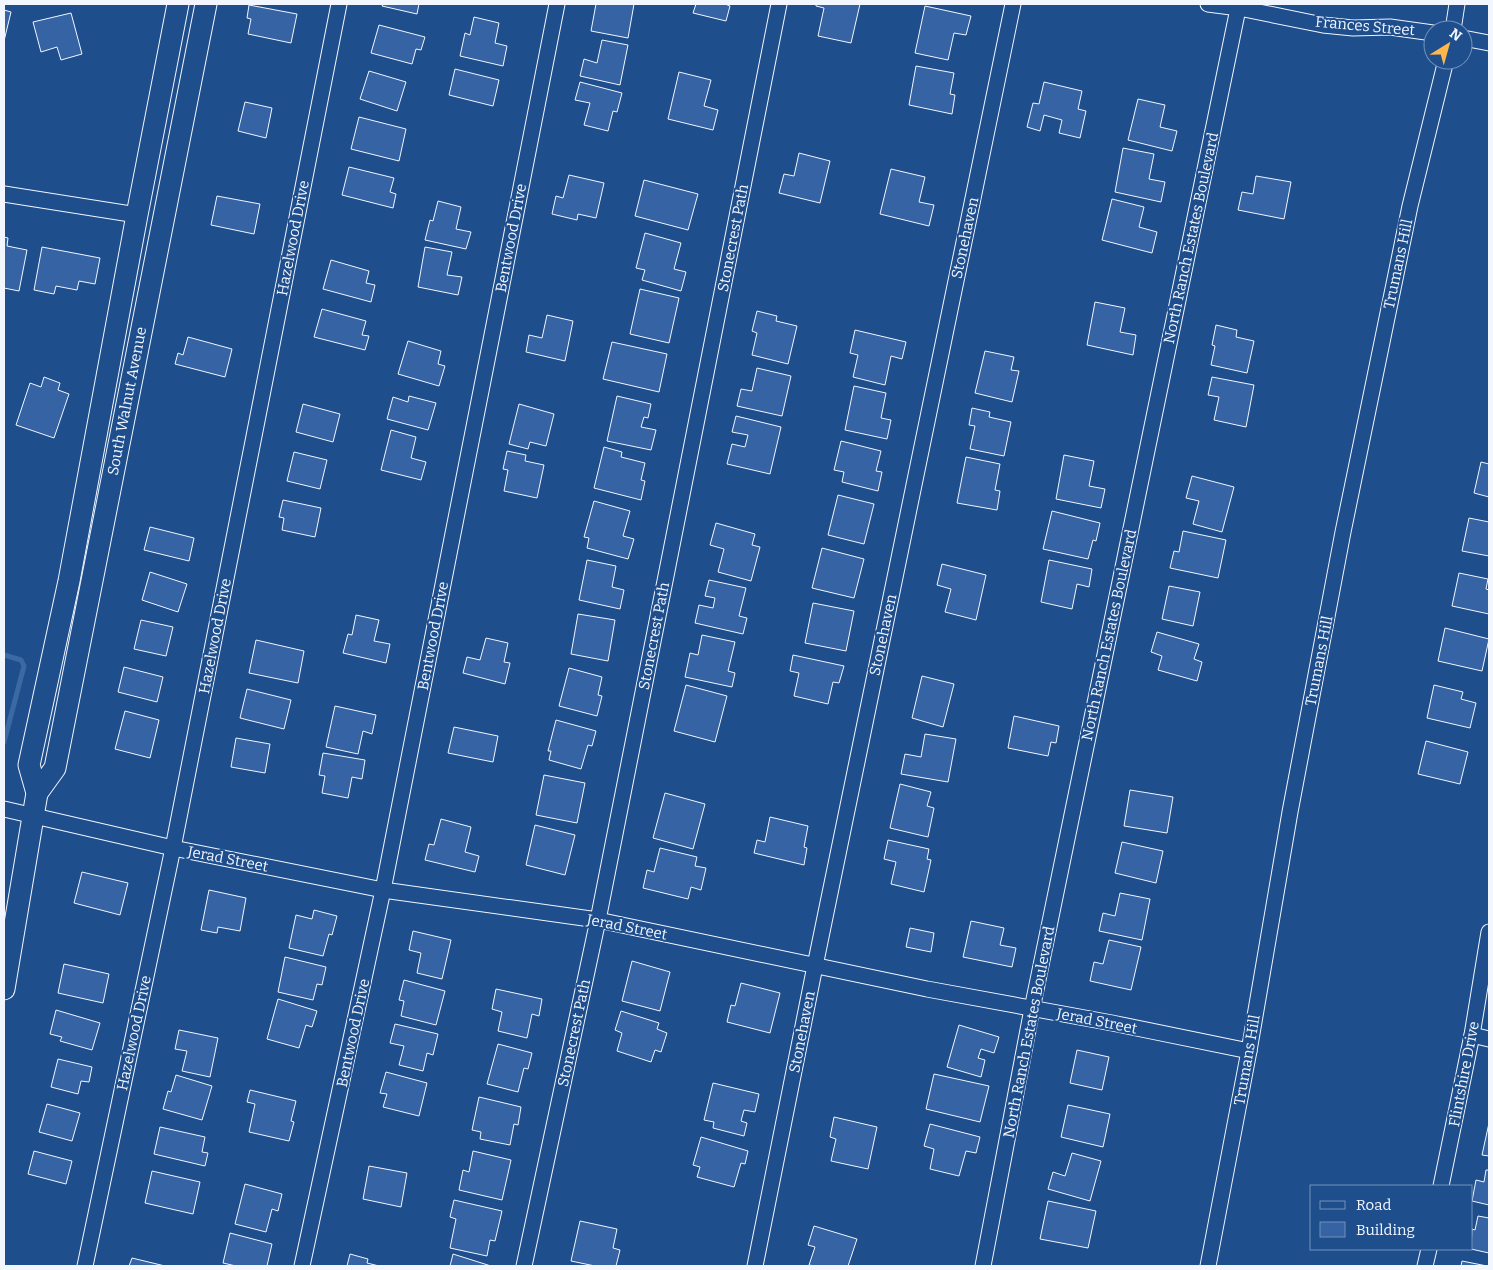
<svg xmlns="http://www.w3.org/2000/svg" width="1493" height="1270" viewBox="0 0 1493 1270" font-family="Bitter,serif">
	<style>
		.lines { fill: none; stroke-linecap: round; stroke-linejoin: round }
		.stream { stroke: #3b69a3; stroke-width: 5 }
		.building { fill: #3563a3; stroke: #f2f6ff }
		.street-casing { stroke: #f2f6ff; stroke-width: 17 }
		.secondary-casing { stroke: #f2f6ff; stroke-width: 23 }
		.street { stroke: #1f4e8c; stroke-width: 15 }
		.secondary { stroke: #1f4e8c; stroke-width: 21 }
		.labels { text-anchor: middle; stroke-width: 4; stroke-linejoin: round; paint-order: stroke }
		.street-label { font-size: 15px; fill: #f2f6ff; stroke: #1f4e8c }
	</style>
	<rect width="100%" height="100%" fill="#1f4e8c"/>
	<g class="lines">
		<polyline class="stream" points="4,655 21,660 24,666 4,742"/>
	</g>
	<g class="building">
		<polygon points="383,4 419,4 417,14 382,6"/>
		<polygon points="596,4 634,4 628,38 591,31"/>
		<polygon points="696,4 725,4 730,6 726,21 693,13"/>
		<polygon points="816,4 860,4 851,43 818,36 824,8 816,6"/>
		<polygon points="249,5 297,14 291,43 248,34 251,19 247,18"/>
		<polygon points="925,6 971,16 966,35 954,33 948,60 915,53"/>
		<polygon points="4,10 11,12 4,41"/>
		<polygon points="71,13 82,54 61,60 57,47 41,52 33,22"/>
		<polygon points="474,17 499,23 495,43 507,46 503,66 460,56 465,33 470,35"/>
		<polygon points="379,25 425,37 421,50 416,49 412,64 371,53"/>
		<polygon points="602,40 628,45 620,85 580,76 584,59 597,63"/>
		<polygon points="916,66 954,73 950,94 955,95 952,114 909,105"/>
		<polygon points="455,69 499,80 493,106 449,95"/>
		<polygon points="369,71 406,82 397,111 360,99"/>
		<polygon points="679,72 711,80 704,106 718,110 713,130 668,119"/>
		<polygon points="580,82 622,93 617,112 613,111 608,131 584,125 590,103 575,100"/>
		<polygon points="1044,82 1082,91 1078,109 1086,111 1080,138 1059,133 1062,120 1044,115 1040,131 1027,127 1033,103 1039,104"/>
		<polygon points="1138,99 1165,105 1160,127 1177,131 1172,151 1128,140"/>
		<polygon points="245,102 272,108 266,138 238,131"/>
		<polygon points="359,117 406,129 399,161 351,149"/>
		<polygon points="1123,148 1154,154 1149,179 1165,182 1161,202 1115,192"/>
		<polygon points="799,153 830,161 820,203 779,193 784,174 794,176"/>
		<polygon points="349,167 394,178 390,192 396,194 393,208 342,195"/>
		<polygon points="891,169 925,177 919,202 934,205 929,226 880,214"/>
		<polygon points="569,175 604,183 596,218 578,214 577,220 552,214 556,196 563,198"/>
		<polygon points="1256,176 1291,182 1284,219 1238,210 1242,192 1253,194"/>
		<polygon points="644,180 698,194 688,230 635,216"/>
		<polygon points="217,196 260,204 254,234 211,225"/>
		<polygon points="1112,199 1144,207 1139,227 1157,232 1152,253 1102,240"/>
		<polygon points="438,201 461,207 456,229 471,232 466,249 425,240 430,220 433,221"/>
		<polygon points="645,233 681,243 674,269 686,272 681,291 642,280 645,270 636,268"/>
		<polygon points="4,237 8,238 7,246 27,250 19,291 4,288"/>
		<polygon points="42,247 100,258 95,284 79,281 77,290 56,286 54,294 34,290"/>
		<polygon points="425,247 452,252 447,275 462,277 458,295 418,287"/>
		<polygon points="331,260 369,271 366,283 375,285 371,302 323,289"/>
		<polygon points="640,289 679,298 669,343 630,334"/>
		<polygon points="1095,302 1125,308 1120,332 1136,335 1133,355 1087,345"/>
		<polygon points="322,309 366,321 362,335 369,336 365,350 314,337"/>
		<polygon points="757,311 777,316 776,321 797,326 788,364 752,355 757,333 752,331"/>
		<polygon points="547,315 573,321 565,361 526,352 529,335 542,338"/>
		<polygon points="1216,325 1237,330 1236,337 1254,341 1247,373 1211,365 1215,346 1212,345"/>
		<polygon points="855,330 906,342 902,359 891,356 885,385 853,377 858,355 850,353"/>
		<polygon points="188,337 232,349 225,377 175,364 178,353 183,355"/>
		<polygon points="408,341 441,351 438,364 445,366 439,386 398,374"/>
		<polygon points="612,342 667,354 659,392 603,379"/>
		<polygon points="985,351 1014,357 1011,370 1019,371 1012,402 975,393"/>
		<polygon points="757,368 791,376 782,416 737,406 741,389 752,391"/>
		<polygon points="44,377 60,383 58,390 69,394 54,438 16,425 30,383 41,387"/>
		<polygon points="1212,377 1254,385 1246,427 1214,420 1219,397 1208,395"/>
		<polygon points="854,386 886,393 881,418 891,420 887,439 845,430"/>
		<polygon points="409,396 436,403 428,430 387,419 393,397 408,402"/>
		<polygon points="617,396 651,404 648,418 644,417 641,427 656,430 651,450 607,441"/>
		<polygon points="303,404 340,414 333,442 296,432"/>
		<polygon points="519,404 554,414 546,446 530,442 528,449 509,444"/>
		<polygon points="972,408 990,412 989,417 1011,422 1004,456 970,449 975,426 969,425"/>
		<polygon points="736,416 781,427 770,474 727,464 732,444 745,447 748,435 732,432"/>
		<polygon points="391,430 416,437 411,458 426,462 421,480 381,470"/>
		<polygon points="841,441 881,451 876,471 882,472 878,491 842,482 844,472 834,470"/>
		<polygon points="604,447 622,452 621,457 645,463 641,480 645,481 641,500 594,488"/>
		<polygon points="507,451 526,455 525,461 544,465 537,498 504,491 508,470 503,469"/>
		<polygon points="294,452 327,460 320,489 287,481"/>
		<polygon points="1064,455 1094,461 1089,486 1105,489 1101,508 1056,499"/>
		<polygon points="966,457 1000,464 995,490 1000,491 997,510 957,503"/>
		<polygon points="1481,462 1489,464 1489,497 1474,493"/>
		<polygon points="1192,476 1234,487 1222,532 1193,524 1199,501 1186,498"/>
		<polygon points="838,495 874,504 864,544 828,535"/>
		<polygon points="283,500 321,508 315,537 282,530 284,518 279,517"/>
		<polygon points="594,501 630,511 623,536 634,539 628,559 587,548 589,538 584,537"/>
		<polygon points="1052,511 1100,523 1096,541 1093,540 1088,559 1043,549"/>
		<polygon points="1469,518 1489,522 1489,556 1462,551"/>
		<polygon points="716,523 755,534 752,545 760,547 751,581 718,572 724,549 710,545"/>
		<polygon points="150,527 194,538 189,561 144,550"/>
		<polygon points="1183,531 1226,540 1218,578 1170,568 1174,551 1179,552"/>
		<polygon points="822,548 864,559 854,598 812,588"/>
		<polygon points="587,560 616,566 612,587 624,590 620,609 579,600"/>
		<polygon points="1049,560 1092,569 1089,587 1077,584 1072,609 1041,602"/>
		<polygon points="942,564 986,575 976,620 945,612 951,589 937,585"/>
		<polygon points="150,572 187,584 178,612 142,600"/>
		<polygon points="1459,573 1488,579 1486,589 1489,590 1489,614 1452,606"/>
		<polygon points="709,580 746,588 739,616 747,618 743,634 695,623 699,605 713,608 715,598 705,596"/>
		<polygon points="1169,586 1200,592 1193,626 1162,619"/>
		<polygon points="813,603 854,611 846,651 805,643"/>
		<polygon points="578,614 615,620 608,661 571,654"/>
		<polygon points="356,615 379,620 374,641 390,644 386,663 343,653 348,634 352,635"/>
		<polygon points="141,620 173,627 166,656 134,649"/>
		<polygon points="1445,628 1489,639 1482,671 1438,661"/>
		<polygon points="1157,632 1199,644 1194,659 1202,662 1197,681 1158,670 1162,656 1151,652"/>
		<polygon points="702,635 735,642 728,671 735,673 732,687 685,677 690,653 698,655"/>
		<polygon points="486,638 508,643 504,662 510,663 505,684 463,673 467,657 480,660"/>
		<polygon points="256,640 304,651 298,683 249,673"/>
		<polygon points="793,655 844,666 839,683 833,682 828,704 794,696 799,673 790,671"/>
		<polygon points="124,667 163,677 157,702 118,692"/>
		<polygon points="569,668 602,677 598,695 602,696 597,716 559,706"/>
		<polygon points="922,676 954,684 943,727 912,718"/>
		<polygon points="686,685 727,696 715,742 674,731"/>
		<polygon points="1434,685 1463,692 1461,699 1476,703 1470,728 1427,718"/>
		<polygon points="247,689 291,700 284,729 240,718"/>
		<polygon points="335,706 376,715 372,734 363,731 358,754 326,747"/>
		<polygon points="125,711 159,720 150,758 115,749"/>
		<polygon points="1014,716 1059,726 1056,743 1051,742 1048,756 1008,748"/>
		<polygon points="556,720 596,731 592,746 588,745 581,769 549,760 551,751 548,751"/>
		<polygon points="454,727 498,736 493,762 448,753"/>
		<polygon points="925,734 956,739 948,782 901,774 905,754 921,757"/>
		<polygon points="236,738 270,744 265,773 231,767"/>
		<polygon points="1426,741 1468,752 1460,784 1418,774"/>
		<polygon points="323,753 365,760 362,779 352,777 348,798 322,793 325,776 319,775"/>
		<polygon points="544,775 585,783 577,823 536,815"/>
		<polygon points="900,784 931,792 927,806 934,808 928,837 890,828"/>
		<polygon points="1130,790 1173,797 1167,833 1124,826"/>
		<polygon points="665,793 705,804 693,849 653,838"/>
		<polygon points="770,817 808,826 804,847 807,848 804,865 754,853 757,840 765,842"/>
		<polygon points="441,819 471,827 465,852 479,856 475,872 425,860 429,844 434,845"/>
		<polygon points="535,825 575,835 565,875 526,865"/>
		<polygon points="888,840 929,849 927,859 931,860 924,892 891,884 896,862 884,859"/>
		<polygon points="1122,842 1163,851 1156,883 1115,873"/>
		<polygon points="660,848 697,857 695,866 706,868 701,890 691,887 688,899 643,888 647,870 654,872"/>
		<polygon points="82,872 128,883 120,915 74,903"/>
		<polygon points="209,890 246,898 240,931 218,927 217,933 201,930"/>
		<polygon points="1120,893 1150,899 1142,940 1099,931 1103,913 1115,916"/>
		<polygon points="314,910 337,916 332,935 329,934 323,956 289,948 296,915 312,919"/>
		<polygon points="971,921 1004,928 1000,945 1016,948 1012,967 963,957"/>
		<polygon points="910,928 934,933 931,952 906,947"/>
		<polygon points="413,931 451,940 442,979 417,973 421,953 409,950"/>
		<polygon points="1109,940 1141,947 1131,990 1090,981 1094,962 1103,964"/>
		<polygon points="285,957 326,967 322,985 317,984 313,1000 278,992"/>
		<polygon points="632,961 670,972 660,1011 622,1001"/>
		<polygon points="64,964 109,974 103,1003 58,993"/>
		<polygon points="404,980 445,991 436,1025 401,1016 404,1001 399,1000"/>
		<polygon points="741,983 780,993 770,1033 727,1022 731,1005 735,1006"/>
		<polygon points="496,989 542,999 539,1016 532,1014 527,1038 498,1031 502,1012 492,1009"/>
		<polygon points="278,999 317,1011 312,1027 306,1025 299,1048 267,1039"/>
		<polygon points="56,1010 100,1023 92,1050 60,1041 62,1037 50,1034"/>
		<polygon points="621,1011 659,1023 657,1029 667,1033 661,1052 655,1050 651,1062 617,1051 622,1033 615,1030"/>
		<polygon points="395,1024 438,1034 433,1055 427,1053 423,1071 399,1065 404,1046 390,1043"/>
		<polygon points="959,1025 999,1037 994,1053 981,1049 978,1058 985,1060 981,1077 947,1067"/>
		<polygon points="179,1030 218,1038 210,1077 182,1071 187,1051 175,1049"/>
		<polygon points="498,1044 532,1053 528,1069 524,1068 518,1092 487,1084"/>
		<polygon points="1077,1050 1109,1057 1102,1090 1070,1083"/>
		<polygon points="58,1059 92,1067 89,1082 81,1081 78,1094 51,1087"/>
		<polygon points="386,1072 427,1083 419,1116 383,1107 387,1094 380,1093"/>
		<polygon points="934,1074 989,1086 980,1122 926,1109"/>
		<polygon points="176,1075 212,1086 202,1120 163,1109 168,1091 171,1092"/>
		<polygon points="713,1083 759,1094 755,1112 744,1110 741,1121 747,1123 744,1136 713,1128 714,1122 704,1120"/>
		<polygon points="250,1090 296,1101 291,1121 294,1122 289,1141 249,1132 255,1104 247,1102"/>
		<polygon points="479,1097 521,1107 518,1125 514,1124 510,1145 480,1139 481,1132 472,1130"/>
		<polygon points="47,1104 80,1113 72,1141 39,1132"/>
		<polygon points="1068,1105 1110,1114 1103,1147 1061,1137"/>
		<polygon points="834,1117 877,1127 868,1169 831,1161 836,1139 830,1137"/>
		<polygon points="1489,1123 1489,1156 1482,1155"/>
		<polygon points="930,1124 980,1137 976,1153 966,1151 959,1176 930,1169 934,1149 924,1146"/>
		<polygon points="160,1127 205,1137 202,1152 208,1153 205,1166 154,1154"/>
		<polygon points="701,1137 748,1151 745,1164 741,1163 734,1187 697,1177 700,1167 693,1165"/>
		<polygon points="34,1151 72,1161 66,1184 28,1174"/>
		<polygon points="473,1151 511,1160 502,1200 459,1190 463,1170 469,1172"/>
		<polygon points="1072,1153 1101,1161 1090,1201 1048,1189 1053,1172 1065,1176"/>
		<polygon points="369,1166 407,1173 401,1207 363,1199"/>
		<polygon points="1486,1170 1489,1170 1489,1205 1472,1201 1476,1180 1484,1182"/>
		<polygon points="152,1171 200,1182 193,1214 145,1203"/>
		<polygon points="245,1184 282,1194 278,1211 272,1209 266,1232 235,1224"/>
		<polygon points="454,1200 502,1211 495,1241 490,1240 487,1256 450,1248 456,1219 450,1217"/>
		<polygon points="1048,1201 1096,1211 1088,1248 1040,1239"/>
		<polygon points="1478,1216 1489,1218 1489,1253 1471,1249 1472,1229 1475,1230"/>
		<polygon points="580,1221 617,1229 613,1248 620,1250 616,1266 595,1266 571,1261"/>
		<polygon points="814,1226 857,1239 848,1266 815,1266 809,1265 815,1247 808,1245"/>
		<polygon points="230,1233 272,1244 267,1266 236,1266 223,1263"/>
		<polygon points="350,1254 368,1259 367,1263 379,1266 347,1266"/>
		<polygon points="453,1254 491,1266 450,1266"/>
		<polygon points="132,1258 165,1266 129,1266"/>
		<polygon points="1462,1261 1487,1266 1461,1266"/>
	</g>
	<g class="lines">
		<defs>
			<g id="street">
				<polyline points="1208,4 1239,8 1323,25 1353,28 1390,27 1433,33"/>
				<polyline points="1453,30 1457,4"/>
				<polyline points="1463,38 1489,43"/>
				<polyline points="4,194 137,215"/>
				<polyline points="4,809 173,848 383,890 598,920 927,989 1112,1023 1249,1051"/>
				<polyline points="1472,1035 1489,1039"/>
				<polyline points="1441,1186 1472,1035 1489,932"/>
				<polyline points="85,1266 173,848 339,4"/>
				<polyline points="302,1266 383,890 557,4"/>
				<polyline points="524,1266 598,920 779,4"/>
				<polyline points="755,1266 815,966 1013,4"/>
				<polyline points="983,1266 1032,1009 1239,4"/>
				<polyline points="1208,1266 1249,1051 1290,812 1343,532 1410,206 1446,60"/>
				<polyline points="1425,1266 1429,1249"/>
			</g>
			<g id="secondary">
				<polyline points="37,793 55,768 206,4"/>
				<polyline points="4,989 37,793 29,765 69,581 137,215 178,4"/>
			</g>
		</defs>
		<use href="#street" class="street-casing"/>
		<use href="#secondary" class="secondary-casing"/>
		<use href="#street" class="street"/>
		<use href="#secondary" class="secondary"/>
	</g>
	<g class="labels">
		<g class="street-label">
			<text transform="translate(1365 26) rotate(5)" y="5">Frances Street</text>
			<text transform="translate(293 238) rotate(-79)" y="5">Hazelwood Drive</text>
			<text transform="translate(511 238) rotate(-79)" y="5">Bentwood Drive</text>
			<text transform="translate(733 238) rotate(-79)" y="5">Stonecrest Path</text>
			<text transform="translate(965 238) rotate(-78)" y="5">Stonehaven</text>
			<text transform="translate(1191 238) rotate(-78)" y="5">North Ranch Estates Boulevard</text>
			<text transform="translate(1398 264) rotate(-78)" y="5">Trumans Hill</text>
			<text transform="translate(127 401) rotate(-79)" y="5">South Walnut Avenue</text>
			<text transform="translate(883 635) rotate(-78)" y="5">Stonehaven</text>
			<text transform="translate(1109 635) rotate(-78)" y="5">North Ranch Estates Boulevard</text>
			<text transform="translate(215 636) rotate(-79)" y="5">Hazelwood Drive</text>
			<text transform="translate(433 636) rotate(-79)" y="5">Bentwood Drive</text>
			<text transform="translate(654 636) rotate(-79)" y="5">Stonecrest Path</text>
			<text transform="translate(1319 661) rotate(-79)" y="5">Trumans Hill</text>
			<text transform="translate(228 859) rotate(11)" y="5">Jerad Street</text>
			<text transform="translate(627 927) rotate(11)" y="5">Jerad Street</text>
			<text transform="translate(1097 1021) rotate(11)" y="5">Jerad Street</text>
			<text transform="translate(802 1032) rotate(-79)" y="5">Stonehaven</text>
			<text transform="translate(1029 1032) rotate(-79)" y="5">North Ranch Estates Boulevard</text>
			<text transform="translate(134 1033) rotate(-78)" y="5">Hazelwood Drive</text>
			<text transform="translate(353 1033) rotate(-78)" y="5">Bentwood Drive</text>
			<text transform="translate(574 1033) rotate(-78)" y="5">Stonecrest Path</text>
			<text transform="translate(1247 1060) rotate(-80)" y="5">Trumans Hill</text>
			<text transform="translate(1464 1074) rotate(-79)" y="5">Flintshire Drive</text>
		</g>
	</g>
	<rect width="1493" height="1270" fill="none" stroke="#f2f6ff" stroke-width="10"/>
	<rect x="1310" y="1185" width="162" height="65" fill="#1f4e8c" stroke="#7391ba"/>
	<rect x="1320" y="1201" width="25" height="8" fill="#1f4e8c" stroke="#7391ba"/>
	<text x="1356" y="1210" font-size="15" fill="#f2f6ff">Road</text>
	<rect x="1320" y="1222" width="25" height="15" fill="#3563a3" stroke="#7391ba"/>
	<text x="1356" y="1235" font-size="15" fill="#f2f6ff">Building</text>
	<g transform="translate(1448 45) rotate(37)"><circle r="24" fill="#1f4e8c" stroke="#7391ba"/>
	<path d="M0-4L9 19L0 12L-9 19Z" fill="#ffb74d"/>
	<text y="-8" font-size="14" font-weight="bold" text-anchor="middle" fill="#f2f6ff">N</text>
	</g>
</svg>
